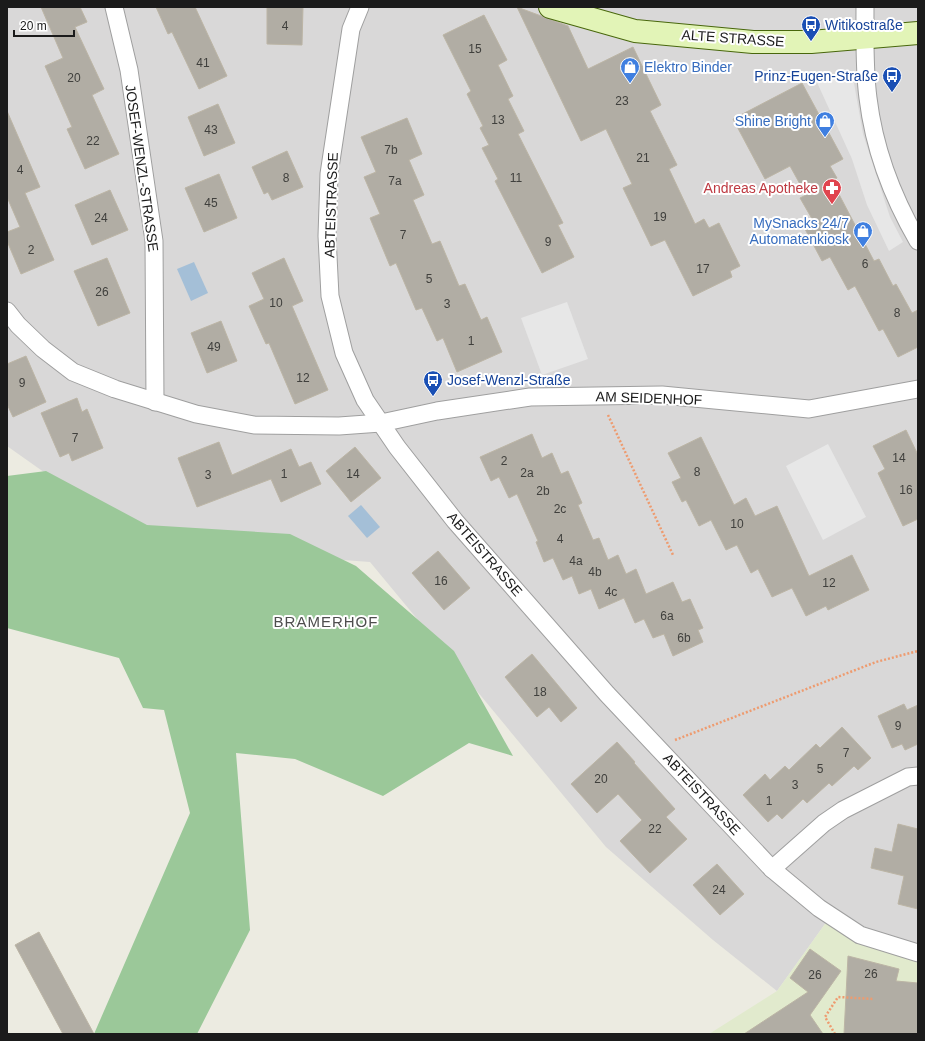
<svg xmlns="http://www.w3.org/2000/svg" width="925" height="1041" viewBox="0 0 925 1041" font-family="Helvetica,sans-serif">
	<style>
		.residential { fill: #d9d8d8 }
		.farmland { fill: #e1eacd }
		.forest { fill: #9bc899 }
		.parking { fill: #e7e7e7 }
		.water { fill: #a4bfd7 }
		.building { fill: #b1ada4; stroke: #bcb5a5 }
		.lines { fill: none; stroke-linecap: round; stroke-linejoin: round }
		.street-casing { stroke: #9f9f9f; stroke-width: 19 }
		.secondary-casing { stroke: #48670c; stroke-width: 24 }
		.path { stroke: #ee9b6f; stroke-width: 2.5; stroke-dasharray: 2 2; stroke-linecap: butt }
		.street { stroke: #fff; stroke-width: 17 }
		.secondary { stroke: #e2f4b7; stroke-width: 22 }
		.labels { text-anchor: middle; stroke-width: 4; stroke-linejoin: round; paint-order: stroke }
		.number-label { font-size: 12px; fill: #40403d }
		.transit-label { font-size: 14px; fill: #164399; stroke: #fff; text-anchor: start }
		.street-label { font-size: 14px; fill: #1b1b1b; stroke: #fff }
		.shop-label { font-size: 14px; fill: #366cbe; stroke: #fff; text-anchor: end }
		.health-label { font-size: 14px; fill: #be3a42; stroke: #fff; text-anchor: end }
		.neighbourhood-label { font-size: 15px; letter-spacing: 1px; fill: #4e4e4e; stroke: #fff }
	</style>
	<rect width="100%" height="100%" fill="#ecebe1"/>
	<polygon class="residential" points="7,7 918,7 918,953 830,917 777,991 713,940 606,847 370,562 147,545 7,446"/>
	<polygon class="farmland" points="830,917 918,953 918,1034 709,1034 777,991"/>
	<polygon class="forest" points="46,471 147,525 290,534 356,566 454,651 513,756 469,743 383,796 295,759 236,753 250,930 197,1034 94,1034 190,813 164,710 143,708 119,658 7,628 7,476"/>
	<g class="parking">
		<polygon points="852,72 863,134 890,217 903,242 889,251 867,205 852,159 815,78"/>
		<polygon points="567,302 588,359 542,375 521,318"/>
		<polygon points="828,444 866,517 823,540 786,466"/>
	</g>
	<g class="water">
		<polygon points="194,262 208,293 191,301 177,269"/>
		<polygon points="361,505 380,527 367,538 348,516"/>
	</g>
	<g class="building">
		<polygon points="41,7 80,7 87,22 75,27 104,89 92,95 119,154 85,169 67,129 72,127 45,66 63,58"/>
		<polygon points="156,7 195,7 227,76 199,89 172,32 168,34"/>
		<polygon points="267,7 303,7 302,45 267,44"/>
		<polygon points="517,7 568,26 588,69 633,47 661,105 650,111 677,165 669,169 695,224 704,219 709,228 719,223 740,266 730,271 732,277 693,296 665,240 651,246 623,188 632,184 606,129 581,141"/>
		<polygon points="484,15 507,60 498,65 513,96 508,99 524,131 518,134 563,223 558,225 574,257 542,273 495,181 498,179 482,148 489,145 480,128 483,126 467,94 471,91 443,35"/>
		<polygon points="802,83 843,159 830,166 837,178 832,181 874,261 879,259 893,286 896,284 912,313 918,310 918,347 898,357 883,329 879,331 855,286 848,290 830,257 822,261 805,229 815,224 800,198 806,195 790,166 765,179 733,119"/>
		<polygon points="218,104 235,143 204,156 188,117"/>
		<polygon points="7,111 40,187 25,193 54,260 21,274 7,241 7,232 20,227 7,197"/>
		<polygon points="407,118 422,154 409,160 424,195 413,200 432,244 440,241 459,286 465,284 481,320 487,317 502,352 457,372 443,338 437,341 422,308 416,310 396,263 390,266 370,218 380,214 364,177 376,172 361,137"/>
		<polygon points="287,151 303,187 272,200 268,192 264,194 252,167"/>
		<polygon points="219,174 237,218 204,232 185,188"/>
		<polygon points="110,190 128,230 92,245 75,205"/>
		<polygon points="107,258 130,313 98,326 74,271"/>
		<polygon points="284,258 303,301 292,306 328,390 295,404 269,343 266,344 249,306 264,299 252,273"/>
		<polygon points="221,321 237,361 207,373 191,333"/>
		<polygon points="26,356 46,402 13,417 7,404 7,364"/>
		<polygon points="77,398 82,412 87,409 103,448 72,461 69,453 60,457 41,413"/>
		<polygon points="906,430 918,455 918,519 903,526 878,473 885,469 873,446"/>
		<polygon points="532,434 542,458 552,453 561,474 568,471 582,503 578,505 593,540 599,538 608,560 618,555 626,574 636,569 646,594 673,582 682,602 690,599 703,628 698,630 703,642 673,656 664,634 653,638 644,619 635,623 624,598 599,609 591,589 579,594 572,576 563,580 553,558 544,562 536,542 538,541 517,494 509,498 499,477 491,481 480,457"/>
		<polygon points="701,437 734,505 746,498 755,516 777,506 809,576 852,555 869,590 828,610 826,606 806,616 792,588 772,597 758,569 751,573 737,545 726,550 711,520 699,526 686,500 682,502 672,482 681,478 668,453"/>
		<polygon points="219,442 232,475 291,449 299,467 311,462 321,484 281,502 271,479 197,507 178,458"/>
		<polygon points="355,447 381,478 351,502 326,471"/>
		<polygon points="438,551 470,588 444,610 412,573"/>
		<polygon points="532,654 577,708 561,722 549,707 537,717 505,677"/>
		<polygon points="904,704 907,710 918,705 918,744 905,750 902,744 892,748 878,716"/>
		<polygon points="842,727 871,758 858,770 854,766 832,786 829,783 807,803 803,799 782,819 777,814 768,822 743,795 765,774 770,780 785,766 789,770 816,744 820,748"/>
		<polygon points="617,742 635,762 634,763 675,809 666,817 687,839 650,873 620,841 642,820 618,794 597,813 571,784"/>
		<polygon points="898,824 918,829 918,909 898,904 904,876 871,868 875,848 892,852"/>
		<polygon points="717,864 744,894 720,915 693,885"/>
		<polygon points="39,932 94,1034 63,1034 15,945"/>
		<polygon points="810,949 841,971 810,1015 823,1034 744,1034 808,992 790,978"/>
		<polygon points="848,956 899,969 896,981 918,983 918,1034 844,1034"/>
	</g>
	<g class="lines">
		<defs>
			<g id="street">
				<polyline points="114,7 129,70 154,241 155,402"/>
				<polyline points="360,7 351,29 329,174 327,236 330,296 344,353 365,400 397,447 455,521 607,694 772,869 819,908 860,935 918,953"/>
				<path d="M865 7C865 37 864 68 868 98 874 148 893 198 918 241"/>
				<polyline points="7,311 18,325 43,349 73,372 115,389 196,414 254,425 339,426 381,423 437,411 530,397 662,395 809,409 918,389"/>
				<polyline points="772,869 824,823 843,810 908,777 918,776"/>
			</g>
			<polyline id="secondary" points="550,7 635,31 753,42 811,42 918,33"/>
		</defs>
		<use href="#street" class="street-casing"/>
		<use href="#secondary" class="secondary-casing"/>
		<g class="path">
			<polyline points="608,415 673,555"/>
			<polyline points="675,740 876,662 918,651"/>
			<polyline points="835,1034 825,1017 838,997 874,999"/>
		</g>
		<use href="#street" class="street"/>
		<use href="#secondary" class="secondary"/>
	</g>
	<defs>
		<symbol id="bus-pin" viewBox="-11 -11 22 30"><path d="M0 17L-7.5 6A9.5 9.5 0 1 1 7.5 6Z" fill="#1a4fb4" stroke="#fff"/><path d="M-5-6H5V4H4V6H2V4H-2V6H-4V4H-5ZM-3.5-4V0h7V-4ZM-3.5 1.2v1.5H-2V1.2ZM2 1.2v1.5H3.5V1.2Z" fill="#fff"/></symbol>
		<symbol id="shop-pin" viewBox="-11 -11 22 30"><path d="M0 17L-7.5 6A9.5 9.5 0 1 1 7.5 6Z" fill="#3f7fe0" stroke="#fff"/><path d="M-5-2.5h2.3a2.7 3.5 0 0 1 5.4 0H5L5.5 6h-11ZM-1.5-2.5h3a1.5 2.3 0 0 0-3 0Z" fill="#fff"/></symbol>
		<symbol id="pharmacy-pin" viewBox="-11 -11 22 30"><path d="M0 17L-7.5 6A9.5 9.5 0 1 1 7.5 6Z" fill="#e0444e" stroke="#fff"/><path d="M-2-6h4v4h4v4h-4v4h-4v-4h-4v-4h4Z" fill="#fff"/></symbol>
	</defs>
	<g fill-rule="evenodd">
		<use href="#bus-pin" x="800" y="14" width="22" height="30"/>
		<use href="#shop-pin" x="619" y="56" width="22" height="30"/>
		<use href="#bus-pin" x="881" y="65" width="22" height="30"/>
		<use href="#shop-pin" x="814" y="110" width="22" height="30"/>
		<use href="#pharmacy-pin" x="821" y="177" width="22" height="30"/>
		<use href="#shop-pin" x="852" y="220" width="22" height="30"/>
		<use href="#bus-pin" x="422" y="369" width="22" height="30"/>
	</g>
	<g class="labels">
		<g class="number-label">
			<text x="285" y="30">4</text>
			<text x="475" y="53">15</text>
			<text x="203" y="67">41</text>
			<text x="74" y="82">20</text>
			<text x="622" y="105">23</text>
			<text x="498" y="124">13</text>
			<text x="211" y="134">43</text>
			<text x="93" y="145">22</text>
			<text x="391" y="154">7b</text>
			<text x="643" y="162">21</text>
			<text x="20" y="174">4</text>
			<text x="286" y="182">8</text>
			<text x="516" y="182">11</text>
			<text x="395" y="185">7a</text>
			<text x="211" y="207">45</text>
			<text x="660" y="221">19</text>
			<text x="101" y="222">24</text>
			<text x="403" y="239">7</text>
			<text x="548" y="246">9</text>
			<text x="31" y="254">2</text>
			<text x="865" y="268">6</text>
			<text x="703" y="273">17</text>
			<text x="429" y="283">5</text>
			<text x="102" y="296">26</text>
			<text x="276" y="307">10</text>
			<text x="447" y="308">3</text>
			<text x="897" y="317">8</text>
			<text x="471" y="345">1</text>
			<text x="214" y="351">49</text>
			<text x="303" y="382">12</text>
			<text x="22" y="387">9</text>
			<text x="75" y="442">7</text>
			<text x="899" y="462">14</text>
			<text x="504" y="465">2</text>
			<text x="697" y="476">8</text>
			<text x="527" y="477">2a</text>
			<text x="284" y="478">1</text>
			<text x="353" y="478">14</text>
			<text x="208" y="479">3</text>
			<text x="906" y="494">16</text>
			<text x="543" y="495">2b</text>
			<text x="560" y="513">2c</text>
			<text x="737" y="528">10</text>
			<text x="560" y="543">4</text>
			<text x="576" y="565">4a</text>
			<text x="595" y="576">4b</text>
			<text x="441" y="585">16</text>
			<text x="829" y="587">12</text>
			<text x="611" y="596">4c</text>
			<text x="667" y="620">6a</text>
			<text x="684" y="642">6b</text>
			<text x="540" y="696">18</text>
			<text x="898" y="730">9</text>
			<text x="846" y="757">7</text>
			<text x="820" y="773">5</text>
			<text x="601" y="783">20</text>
			<text x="795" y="789">3</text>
			<text x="769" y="805">1</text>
			<text x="655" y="833">22</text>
			<text x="719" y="894">24</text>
			<text x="871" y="978">26</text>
			<text x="815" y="979">26</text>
		</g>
		<g class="transit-label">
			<text x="825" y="30">Witikostraße</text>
			<text x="878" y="81" text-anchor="end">Prinz-Eugen-Straße</text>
			<text x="447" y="385">Josef-Wenzl-Straße</text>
		</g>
		<g class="street-label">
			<text transform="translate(733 38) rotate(4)" y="5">ALTE STRASSE</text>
			<text transform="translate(142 168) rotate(82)" y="5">JOSEF-WENZL-STRASSE</text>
			<text transform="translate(331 205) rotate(-88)" y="5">ABTEISTRASSE</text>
			<text transform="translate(649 398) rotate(2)" y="5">AM SEIDENHOF</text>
			<text transform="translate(485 554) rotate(49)" y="5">ABTEISTRASSE</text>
			<text transform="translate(702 794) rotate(47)" y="5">ABTEISTRASSE</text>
		</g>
		<g class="shop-label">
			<text x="644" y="72" text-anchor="start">Elektro Binder</text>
			<text x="811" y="126">Shine Bright</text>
			<text x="849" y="228">MySnacks 24/7<tspan x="849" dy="16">Automatenkiosk</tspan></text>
		</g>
		<g class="health-label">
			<text x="818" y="193">Andreas Apotheke</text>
		</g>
		<g class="neighbourhood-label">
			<text x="326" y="627">BRAMERHOF</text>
		</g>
	</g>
	<rect width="925" height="1041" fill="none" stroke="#1b1b1b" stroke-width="16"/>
	<path d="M14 30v6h60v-6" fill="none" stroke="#1b1b1b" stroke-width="2"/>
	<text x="20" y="30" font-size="12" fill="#1b1b1b" stroke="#ffffff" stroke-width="3" paint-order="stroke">20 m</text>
</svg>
